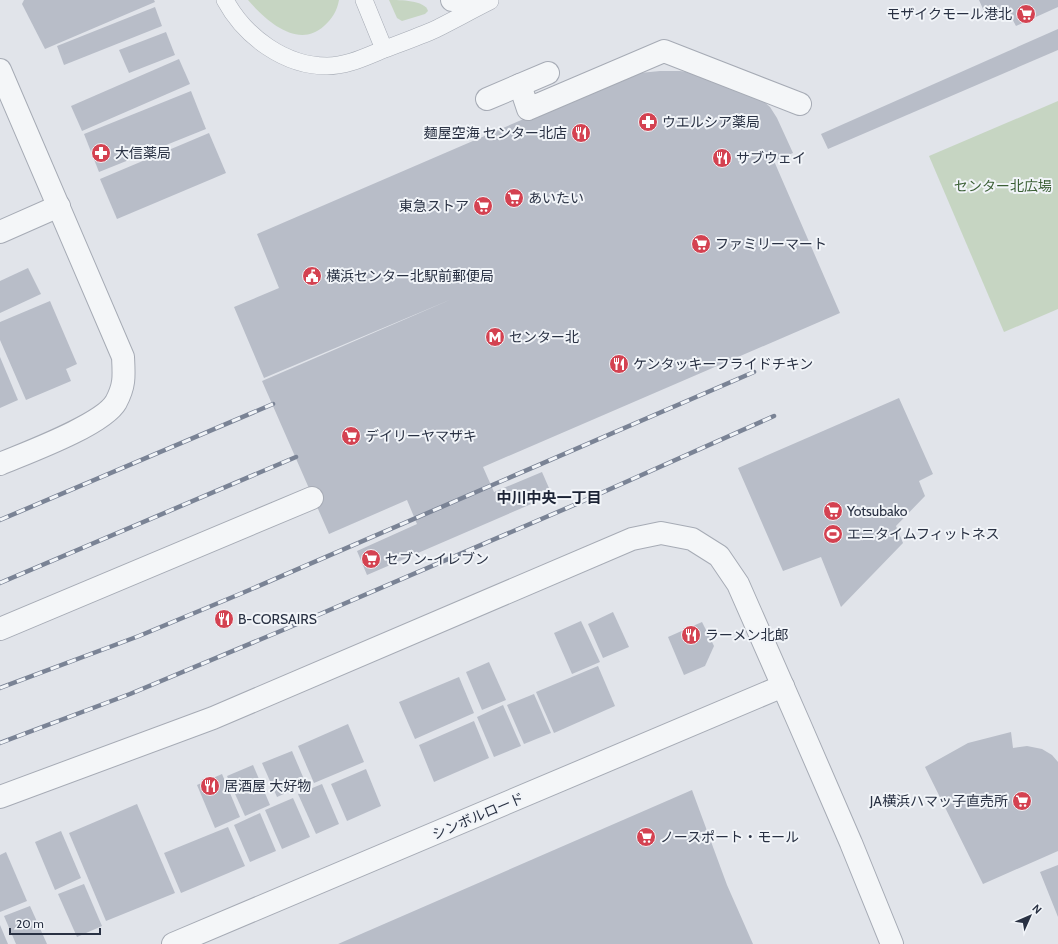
<svg xmlns="http://www.w3.org/2000/svg" width="1058" height="944" viewBox="0 0 1058 944" font-family="Cabin,'Noto Sans JP',sans-serif">
	<style>
		.green { fill: #c6d5c2 }
		.building { fill: #b8bdc8 }
		.lines { fill: none; stroke-linecap: round; stroke-linejoin: round }
		.service-casing { stroke: #a6abb5; stroke-width: 18 }
		.pedestrian-casing { stroke: #a6abb5; stroke-width: 24 }
		.minor-casing { stroke: #a6abb5; stroke-width: 24 }
		.tertiary-casing { stroke: #a6abb5; stroke-width: 24 }
		.service { stroke: #f4f6f8; stroke-width: 17 }
		.pedestrian { stroke: #f4f6f8; stroke-width: 22 }
		.minor { stroke: #f4f6f8; stroke-width: 22 }
		.tertiary { stroke: #f4f6f8; stroke-width: 22 }
		.rail-casing { stroke: #7a8395; stroke-width: 4.5 }
		.rail { stroke: #f1f4f8; stroke-width: 3; stroke-dasharray: 9; stroke-linecap: butt }
		.labels { text-anchor: middle; stroke-width: 4; stroke-linejoin: round; paint-order: stroke }
		.poi-label { font-size: 14px; fill: #293143; stroke: #f1f4f8; text-anchor: start }
		.park-label { font-size: 14px; fill: #3b5f35; stroke: #f1f4f8 }
		.street-label { font-size: 14px; fill: #293143; stroke: #f1f4f8 }
		.neighbourhood-label { font-size: 15px; font-weight: bold; fill: #1b2234; stroke: #f1f4f8 }
	</style>
	<rect width="100%" height="100%" fill="#e1e4ea"/>
	<g class="green">
		<path d="M248 0H339C337 11 332 19 324 26 298 50 265 20 248 0Z"/>
		<path d="M389 0C400 0 425 0 428 11L425 14 402 21 397 18Z"/>
		<polygon points="1058,101 1058,309 1004,332 929,156"/>
	</g>
	<g class="building">
		<polygon points="24,0 154,0 155,2 45,49 22,4"/>
		<polygon points="979,0 1058,0 1058,7 1016,26 1008,11 987,18"/>
		<polygon points="155,7 162,26 64,65 57,46"/>
		<polygon points="1058,29 1058,50 828,149 821,134"/>
		<polygon points="166,32 175,55 129,73 119,50"/>
		<polygon points="179,59 190,84 82,131 71,106"/>
		<polygon points="660,71 680,71 701,74 761,99 770,107 777,118 793,153 774,161 840,313 483,467 494,492 542,472 552,495 367,575 357,551 417,524 407,500 329,534 262,381 452,299 264,378 234,307 279,288 257,234 621,77 640,73"/>
		<polygon points="191,91 206,129 99,172 84,134"/>
		<polygon points="209,133 226,173 117,219 100,179"/>
		<polygon points="28,268 41,294 0,313 0,281"/>
		<polygon points="50,301 77,364 66,369 71,381 26,400 0,340 0,322"/>
		<polygon points="0,357 18,400 0,408"/>
		<polygon points="899,398 933,474 919,481 925,496 896,526 903,543 841,607 821,557 783,571 738,468"/>
		<polygon points="613,612 629,647 603,658 588,624"/>
		<polygon points="581,621 600,662 572,674 554,633"/>
		<polygon points="702,622 714,646 705,666 684,675 668,637"/>
		<polygon points="489,662 506,700 482,710 466,672"/>
		<polygon points="598,666 615,706 554,733 536,692"/>
		<polygon points="459,677 474,713 415,739 399,702"/>
		<polygon points="534,694 551,733 524,744 507,705"/>
		<polygon points="503,705 521,746 494,757 477,717"/>
		<polygon points="474,721 489,758 434,782 419,745"/>
		<polygon points="348,724 364,762 314,783 298,746"/>
		<polygon points="1011,732 1013,748 1027,746 1042,749 1052,755 1058,762 1058,851 983,884 925,767 968,743"/>
		<polygon points="292,751 306,784 277,797 262,763"/>
		<polygon points="253,765 270,805 245,816 227,776"/>
		<polygon points="366,769 381,806 347,821 331,784"/>
		<polygon points="222,774 240,817 215,828 197,785"/>
		<polygon points="322,784 339,824 316,834 298,794"/>
		<polygon points="692,790 727,885 753,944 338,944"/>
		<polygon points="293,798 310,837 282,849 265,810"/>
		<polygon points="137,804 175,893 106,921 69,833"/>
		<polygon points="260,813 276,851 250,862 234,825"/>
		<polygon points="228,827 245,866 181,893 164,853"/>
		<polygon points="61,831 81,878 55,890 35,842"/>
		<polygon points="6,852 27,901 0,912 0,855"/>
		<polygon points="1058,865 1058,917 1040,872"/>
		<polygon points="84,884 102,926 77,937 58,894"/>
		<polygon points="30,906 47,944 16,944 4,916"/>
		<polygon points="0,925 8,944 0,944"/>
	</g>
	<g class="lines">
		<defs>
			<g id="service">
				<path d="M225 0C245 37 285 66 327 66 346 66 363 58 380 51 398 44 418 37 436 29 454 20 472 10 490 1"/>
				<polyline points="364,0 384,49"/>
			</g>
			<g id="pedestrian">
				<polyline points="520,85 528,109 664,51 800,104"/>
				<polyline points="487,99 548,73"/>
				<polyline points="0,629 312,498"/>
			</g>
			<g id="minor">
				<polyline points="452,0 481,0"/>
				<polyline points="0,232 59,206"/>
			</g>
			<g id="tertiary">
				<path d="M0 70 123 357C124 376 125 385 116 402 103 425 26 453 0 464"/>
				<polyline points="0,797 213,718 632,539 661,533 692,539 719,556 738,584 799,723 851,843 892,944"/>
				<polyline points="173,944 783,686"/>
			</g>
		</defs>
		<use href="#service" class="service-casing"/>
		<use href="#pedestrian" class="pedestrian-casing"/>
		<use href="#minor" class="minor-casing"/>
		<use href="#tertiary" class="tertiary-casing"/>
		<use href="#service" class="service"/>
		<use href="#pedestrian" class="pedestrian"/>
		<use href="#minor" class="minor"/>
		<use href="#tertiary" class="tertiary"/>
		<defs>
			<g id="rail">
				<polyline points="0,520 273,404"/>
				<polyline points="0,583 296,457"/>
				<polyline points="0,688 139,636 240,594 754,372"/>
				<polyline points="0,743 130,694 283,630 581,502 774,416"/>
			</g>
		</defs>
		<use href="#rail" class="rail-casing"/>
		<use href="#rail" class="rail"/>
	</g>
	<defs>
		<symbol id="supermarket-disc" viewBox="-11 -11 22 22"><circle r="9.5" fill="#d44251" stroke="#f1f4f8"/><path d="M-6-5.5h2.5l.6 2H6L4.5 2H-2.5L-4.4-4H-6ZM-1.5 3.2a1.3 1.3 0 1 0 .1 0ZM3 3.2a1.3 1.3 0 1 0 .1 0Z" fill="#fff"/></symbol>
		<symbol id="pharmacy-disc" viewBox="-11 -11 22 22"><circle r="9.5" fill="#d44251" stroke="#f1f4f8"/><path d="M-2-6h4v4h4v4h-4v4h-4v-4h-4v-4h4Z" fill="#fff"/></symbol>
		<symbol id="restaurant-disc" viewBox="-11 -11 22 22"><circle r="9.5" fill="#d44251" stroke="#f1f4f8"/><path d="M-5-6h1v4h1v-4h1v4h1v-4h1v5L-1.5 .5V6h-2V.5L-5-1ZM5-6V6H3V1.5H1.5Q1.5-4 5-6Z" fill="#fff"/></symbol>
		<symbol id="civic-disc" viewBox="-11 -11 22 22"><circle r="9.5" fill="#d44251" stroke="#f1f4f8"/><path d="M-.6-6.5H3V-4.5H.6V-3L4-1V1h2V6H-6V1h2V-1L-.6-3ZM-1.2 2.5V6h2.4V2.5Z" fill="#fff"/></symbol>
		<symbol id="metro-disc" viewBox="-11 -11 22 22"><circle r="9.5" fill="#d44251" stroke="#f1f4f8"/><path d="M-5.5 5V-5H-3L0 0L3-5H5.5V5H3V-.5L0 4L-3-.5V5Z" fill="#fff"/></symbol>
		<symbol id="stadium-disc" viewBox="-11 -11 22 22"><circle r="9.5" fill="#d44251" stroke="#f1f4f8"/><path d="M0-5a6.5 5 0 1 0 0 10a6.5 5 0 1 0 0-10ZM-3.5-1.8h7v3.6h-7Z" fill="#fff"/></symbol>
	</defs>
	<g fill-rule="evenodd">
		<use href="#supermarket-disc" x="1015" y="3" width="22" height="22"/>
		<use href="#pharmacy-disc" x="637" y="111" width="22" height="22"/>
		<use href="#restaurant-disc" x="570" y="122" width="22" height="22"/>
		<use href="#pharmacy-disc" x="90" y="142" width="22" height="22"/>
		<use href="#restaurant-disc" x="711" y="147" width="22" height="22"/>
		<use href="#supermarket-disc" x="503" y="187" width="22" height="22"/>
		<use href="#supermarket-disc" x="472" y="195" width="22" height="22"/>
		<use href="#supermarket-disc" x="690" y="233" width="22" height="22"/>
		<use href="#civic-disc" x="301" y="265" width="22" height="22"/>
		<use href="#metro-disc" x="484" y="326" width="22" height="22"/>
		<use href="#restaurant-disc" x="608" y="353" width="22" height="22"/>
		<use href="#supermarket-disc" x="340" y="425" width="22" height="22"/>
		<use href="#supermarket-disc" x="822" y="500" width="22" height="22"/>
		<use href="#stadium-disc" x="822" y="523" width="22" height="22"/>
		<use href="#supermarket-disc" x="360" y="548" width="22" height="22"/>
		<use href="#restaurant-disc" x="213" y="608" width="22" height="22"/>
		<use href="#restaurant-disc" x="680" y="624" width="22" height="22"/>
		<use href="#restaurant-disc" x="199" y="775" width="22" height="22"/>
		<use href="#supermarket-disc" x="1011" y="790" width="22" height="22"/>
		<use href="#supermarket-disc" x="635" y="826" width="22" height="22"/>
	</g>
	<g class="labels">
		<g class="poi-label">
			<text x="1012" y="19" text-anchor="end">モザイクモール港北</text>
			<text x="662" y="127">ウエルシア薬局</text>
			<text x="567" y="138" text-anchor="end">麺屋空海 センター北店</text>
			<text x="115" y="158">大信薬局</text>
			<text x="736" y="163">サブウェイ</text>
			<text x="528" y="203">あいたい</text>
			<text x="469" y="211" text-anchor="end">東急ストア</text>
			<text x="715" y="249">ファミリーマート</text>
			<text x="326" y="281">横浜センター北駅前郵便局</text>
			<text x="509" y="342">センター北</text>
			<text x="633" y="369">ケンタッキーフライドチキン</text>
			<text x="365" y="441">デイリーヤマザキ</text>
			<text x="847" y="516">Yotsubako</text>
			<text x="847" y="539">エニタイムフィットネス</text>
			<text x="385" y="564">セブン-イレブン</text>
			<text x="238" y="624">B-CORSAIRS</text>
			<text x="705" y="640">ラーメン北郎</text>
			<text x="224" y="791">居酒屋 大好物</text>
			<text x="1008" y="806" text-anchor="end">JA横浜ハマッ子直売所</text>
			<text x="660" y="842">ノースポート・モール</text>
		</g>
		<g class="park-label">
			<text x="1003" y="191">センター北広場</text>
		</g>
		<g class="street-label">
			<text transform="translate(478 816) rotate(-23)" y="5">シンボルロード</text>
		</g>
		<g class="neighbourhood-label">
			<text x="549" y="503">中川中央一丁目</text>
		</g>
	</g>
	<g transform="translate(1030 916) rotate(45)" stroke="#f1f4f8" stroke-width="3" paint-order="stroke">
	<path d="M0-3L7 15L0 10L-7 15Z" fill="#293143"/>
	<text y="-6" font-size="11" font-weight="bold" text-anchor="middle" fill="#293143">N</text>
	</g>
	<path d="M10 928v6h90v-6" fill="none" stroke="#293143" stroke-width="2"/>
	<text x="16" y="928" font-size="12" fill="#293143" stroke="#f1f4f8" stroke-width="3" paint-order="stroke">20 m</text>
</svg>
